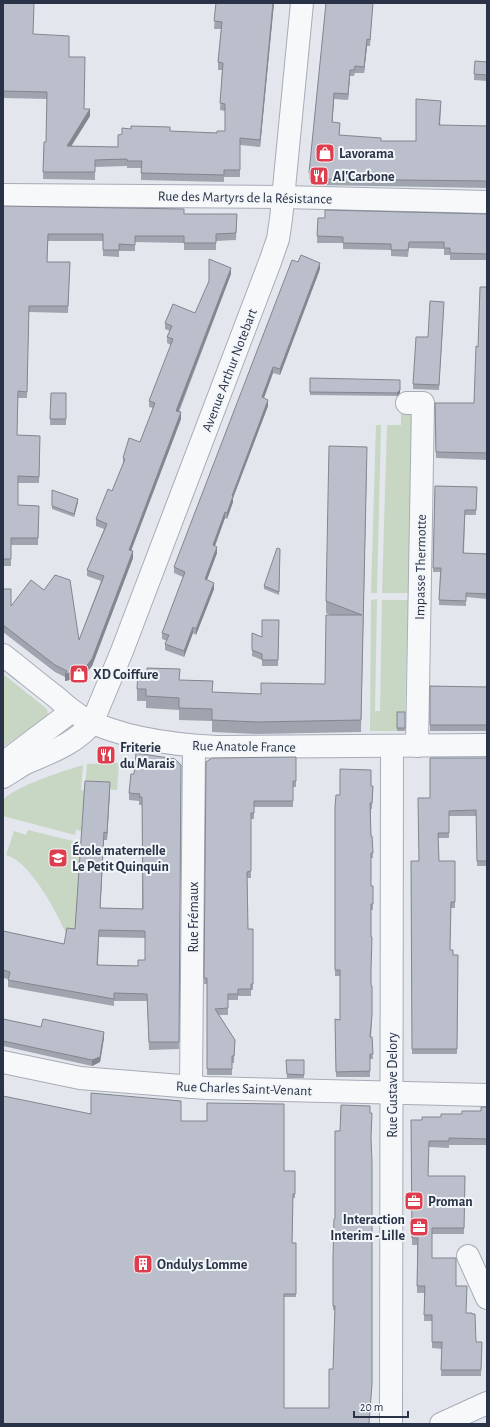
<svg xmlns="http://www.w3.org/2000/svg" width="490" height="1427" viewBox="0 0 490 1427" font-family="'Alegreya Sans',sans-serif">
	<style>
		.green { fill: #c7d7c3 }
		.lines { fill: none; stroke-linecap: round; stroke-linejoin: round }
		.minor-casing { stroke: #a7acb8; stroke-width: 24 }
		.minor { stroke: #f7f8fa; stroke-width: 22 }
		.wall { fill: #a0a4af; fill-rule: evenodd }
		.shaded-wall { fill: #82868e }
		.building { fill: #babfcb; stroke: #82868e; fill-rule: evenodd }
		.labels { text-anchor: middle; stroke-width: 4; stroke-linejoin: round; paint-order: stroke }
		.poi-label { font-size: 14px; font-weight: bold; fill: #293247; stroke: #f3f6f9; text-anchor: start }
		.street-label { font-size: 14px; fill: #293247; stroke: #f3f6f9 }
	</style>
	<rect width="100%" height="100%" fill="#e3e6ed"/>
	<g class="green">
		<polygon points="401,411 412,412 408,593 382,593 387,425 401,425"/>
		<polygon points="376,425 381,425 377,593 371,593"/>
		<polygon points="377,599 375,711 380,711 382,600 408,600 405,715 397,715 397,731 370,731 371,600"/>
		<polygon points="3,674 47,709 48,715 3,747"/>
		<polygon points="119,763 117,790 85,788 87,764"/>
		<path d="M83 765 81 790 85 791 82 831 76 830 75 835 3 816V800C16 786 63 771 83 765Z"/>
		<path d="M28 830 81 843 75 936H67C58 914 30 861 6 855L14 831 26 835Z"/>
	</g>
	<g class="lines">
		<defs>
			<g id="minor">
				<polyline points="3,195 283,197 487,202"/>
				<polyline points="407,403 423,403 417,746"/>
				<path d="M3 655C21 669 38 683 56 697 65 705 74 713 85 719 122 738 176 745 217 747L487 745"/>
				<polyline points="3,763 72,711"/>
				<path d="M3 777C10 773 17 768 24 764 48 753 76 744 92 723L122 651 270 262 278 239 281 219 302 3"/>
				<polyline points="3,1062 80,1078 206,1088 487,1095"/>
				<polyline points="191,1087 194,746"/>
				<polyline points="468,1256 487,1298"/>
				<polyline points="391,1424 392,746"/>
				<polyline points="441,1424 487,1403"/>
			</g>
		</defs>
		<use href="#minor" class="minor-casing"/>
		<use href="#minor" class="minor"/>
	</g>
	<g class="wall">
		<polygon points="3,3 33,34 69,57 84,109 90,116 71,146 118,147 170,131 217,133 225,131 225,111 220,110 222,70 218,70 218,62 221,29 214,29 216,3 274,3 260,147 240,145 240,177 224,177 224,182 141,180 141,168 127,168 127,166 95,167 95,180 43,179 44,142 46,142 47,99 3,98"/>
		<polygon points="326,3 373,3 370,46 367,46 364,73 355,73 354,76 350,76 348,100 334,99 332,123 340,130 339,135 381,141 416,141 441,107 440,126 487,126 487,188 317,185 309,179 309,173"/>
		<polygon points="487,62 487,81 474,80 474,74"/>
		<polygon points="3,206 184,214 237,214 236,240 216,241 216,250 184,250 184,243 135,242 135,251 119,251 119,257 103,256 103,241 48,241 47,262 70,262 68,313 29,312 27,398 18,398 17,435 40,436 39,483 18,483 18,505 39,506 38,545 11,545 11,566 3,566"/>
		<polygon points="487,214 487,260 450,260 450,255 444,255 444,249 409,248 408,257 391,256 391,250 343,249 343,243 317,243 318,218"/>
		<polygon points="320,269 280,375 273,373 264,398 268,406 233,498 233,502 227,519 225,518 215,546 217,553 207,580 214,589 196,635 193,633 184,657 165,650 165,644 167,641 162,639 162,633 183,577 174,573 174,567"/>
		<polygon points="231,274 179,412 181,419 131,551 133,558 92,666 83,677 65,681 65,677 55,672 3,632 3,589 11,606 79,640 101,581 87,576 87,570 104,529 96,526 96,519 112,491 123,464 123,458 140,442 153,408 149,407 149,401 171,345 167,343 167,337 170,331 165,329 165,323 195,313"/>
		<polygon points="487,279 487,460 436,458 435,403 474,403 478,347 487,287"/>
		<polygon points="444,307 439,390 413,389 413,384 428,337"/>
		<polygon points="310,378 400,393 397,396 310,395"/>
		<polygon points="51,393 66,393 66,425 50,425"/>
		<polygon points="367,458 361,732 258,734 212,732 212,721 179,720 179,710 146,708 146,701 137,701 137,689 180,680 213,692 261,694 325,684 330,615 326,613 326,601"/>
		<polygon points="435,486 477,487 476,515 465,515 464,553 487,554 487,599 466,597 466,606 439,605 440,572 433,572"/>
		<polygon points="52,490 78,502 74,517 52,509"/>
		<polygon points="280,549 279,595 264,589 264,586"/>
		<polygon points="279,620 278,666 262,666 262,660 252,656 252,633 262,637"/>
		<polygon points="430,686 487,687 487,731 430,731"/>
		<rect x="397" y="712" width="8" height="19"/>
		<polygon points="296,757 296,787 293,787 293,807 254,807 254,819 251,819 251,878 247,878 248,929 253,929 253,990 251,990 251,996 238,996 238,1000 228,1000 228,1015 219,1015 235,1040 234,1063 232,1063 232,1075 207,1075 207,984 204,984 206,762"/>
		<polygon points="487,758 487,866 477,866 476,816 449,816 449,838 438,838 439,861 455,861 455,908 451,908 450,950 453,955 458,955 457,1054 412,1054 411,861 419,861 430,798"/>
		<path d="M181 765 179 1049 149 1050 147 1001H114V1006L8 987V979L3 978V931L64 944 75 929 110 789 107 840H104L100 908 142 909V805H139V801L129 800V793L134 774ZM99 937 145 938V960L138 966 98 965Z"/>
		<polygon points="371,786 373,786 372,809 371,809 371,836 372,836 373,858 371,858 371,886 373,886 373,910 371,910 371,976 372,1020 371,1037 372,1037 373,1059 370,1059 370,1077 336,1077 335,1019 340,1020 340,976 335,976 335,807 340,795"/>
		<polygon points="3,1019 41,1027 104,1038 100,1062 92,1066 3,1046"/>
		<polygon points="286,1060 304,1060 304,1078 287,1078"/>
		<polygon points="487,1107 487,1145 449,1145 449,1148 429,1147 428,1176 465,1176 464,1234 432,1234 432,1258 456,1286 466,1313 476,1342 482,1342 481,1376 441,1376 442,1349 432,1348 432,1321 424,1321 424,1293 417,1293 417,1245 412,1245 411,1120 422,1120 481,1111"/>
		<polygon points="91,1114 181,1121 284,1171 295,1171 295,1198 293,1198 292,1243 296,1243 296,1297 284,1297 284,1408 329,1408 333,1369 335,1310 333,1310 333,1306 335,1219 371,1140 369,1424 3,1424"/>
	</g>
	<g class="shaded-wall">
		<polygon points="273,3 274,3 260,147 260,140"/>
		<polygon points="367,39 367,46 364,73 364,67"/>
		<polygon points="350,70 350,76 348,100 348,94"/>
		<polygon points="334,93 334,99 332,129 332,122"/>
		<polygon points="90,109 90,116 67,153 67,146"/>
		<polygon points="320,263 320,269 280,375 280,369"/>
		<polygon points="231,268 231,274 176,417 176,411"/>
		<polygon points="273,367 273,373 262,403 262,397"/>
		<polygon points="400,380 400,393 397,396 397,393"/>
		<polygon points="268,400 268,406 233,498 233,502 227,519 227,513 232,496"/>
		<polygon points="181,412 181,419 129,556 129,550"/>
		<polygon points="78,499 78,502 74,517 74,514"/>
		<polygon points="225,512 225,518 213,551 213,545"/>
		<polygon points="217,547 217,553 205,585 205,579"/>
		<polygon points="133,551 133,558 92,666 83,677 65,681 65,674"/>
		<polygon points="214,583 214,589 196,635 196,629"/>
		<polygon points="193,627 193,633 184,657 184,651"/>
		<polygon points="110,782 110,789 107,840 107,833"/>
		<polygon points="104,832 104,840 100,915 100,908"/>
		<polygon points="104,1032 104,1038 100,1062 92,1066 92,1060"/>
	</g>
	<g class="building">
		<polygon points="3,3 34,3 33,34 69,36 69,57 85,57 84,109 90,109 67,146 118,147 118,135 122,134 122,128 131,129 131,126 170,127 170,131 217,133 217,131 225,131 225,104 220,103 223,63 218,62 222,22 214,21 216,3 273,3 260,140 240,138 240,170 224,170 224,175 141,173 142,161 127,161 127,159 95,160 95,172 43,172 44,142 46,142 47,92 3,91"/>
		<polygon points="326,3 373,3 370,40 367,39 364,67 355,66 354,70 350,70 348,94 334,93 332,122 340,123 339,135 381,138 381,141 416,141 416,99 441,101 439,125 487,126 487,181 317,179 309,173"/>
		<polygon points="475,61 487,62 487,75 474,74"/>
		<polygon points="3,206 184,209 184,214 237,214 236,233 216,234 216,243 184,243 184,236 135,236 135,245 119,244 119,250 103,250 103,234 48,234 47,262 70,262 68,306 29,306 27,392 18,391 17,435 40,436 39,477 18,476 18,505 39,506 38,538 11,538 11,559 3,559"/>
		<polygon points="325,210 487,214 487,254 450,253 450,248 444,248 444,242 409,242 408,250 391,250 391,244 343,243 343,237 317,236 318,218 325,218"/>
		<polygon points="301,255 320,263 280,369 273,367 262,397 268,400 232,496 233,496 227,513 225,512 213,545 217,547 205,579 214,583 196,629 193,627 184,651 165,644 169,635 162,633 185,572 174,567 292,260 298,262"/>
		<polygon points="209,259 231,268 176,411 181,412 129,550 133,551 92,659 83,670 65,674 67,671 55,665 3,625 3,589 11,589 11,606 31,580 44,590 55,575 70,580 79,640 104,576 87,570 107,524 96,519 108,489 112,491 125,459 123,458 129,438 140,442 155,403 149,401 173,339 167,337 172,326 165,323 173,304 195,313 209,281"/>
		<polygon points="487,279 487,453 436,452 435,403 474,403 476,346 478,347 480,287 487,287"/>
		<polygon points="430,301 444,302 439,385 413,384 416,337 428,337"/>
		<polygon points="310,378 400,380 400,390 397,393 310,392"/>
		<polygon points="51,393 66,393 66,419 50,419"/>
		<polygon points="329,446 367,447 361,720 258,722 212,720 212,709 179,708 179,698 146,696 146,689 137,689 138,671 147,671 147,668 180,669 179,680 213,681 212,692 261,694 261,683 325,684 326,615 362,615 326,601"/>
		<polygon points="435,486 477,487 476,510 465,510 463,553 487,554 487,594 466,593 466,601 439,600 441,568 433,568"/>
		<polygon points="52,490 78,499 74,514 52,506"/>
		<polygon points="277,548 280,549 279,592 264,586"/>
		<polygon points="262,620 279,620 278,660 262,660 262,654 252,650 252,633 262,637"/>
		<polygon points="430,686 487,687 487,725 430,725"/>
		<rect x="397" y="712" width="8" height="16"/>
		<path d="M136 753 175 759 181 765 179 1042H149L147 994 114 993V999L8 980 10 972 3 970V931L64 944 67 928 75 929 85 781 110 782 107 833 104 832 100 908 143 909 142 797H139L140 794 129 793 131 774H134ZM99 930 145 931V960H138V966L97 965Z"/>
		<polygon points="296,757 296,781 293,781 293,801 254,801 254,813 251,813 251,871 247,872 248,929 253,929 253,984 251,984 251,989 238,989 238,994 228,994 228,1008 215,1009 235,1040 234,1056 232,1056 232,1069 207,1069 207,978 204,978 206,762 212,758"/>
		<polygon points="430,758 487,758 487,861 477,861 476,810 449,811 449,833 438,833 439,861 455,861 455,902 451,902 450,950 453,950 453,955 458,955 457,1049 412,1049 411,861 419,861 418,798 430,798"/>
		<polygon points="340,769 371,770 371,786 373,786 372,803 370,803 371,836 372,836 373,853 371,853 371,886 373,886 373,904 371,904 371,937 372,937 371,971 371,985 372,986 372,1015 370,1037 372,1037 373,1054 370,1054 370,1071 336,1072 335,1019 340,1020 340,970 335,970 335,807 336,795 340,795"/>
		<polygon points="3,1019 41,1027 43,1019 104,1032 100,1057 92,1060 3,1041"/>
		<polygon points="286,1060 304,1060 304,1075 287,1074"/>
		<polygon points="91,1093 181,1101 181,1121 207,1121 207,1103 284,1104 284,1171 295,1171 295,1194 293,1194 292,1243 296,1243 296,1294 284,1294 284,1408 329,1408 329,1369 333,1369 335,1306 333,1306 333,1257 334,1219 335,1219 335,1131 340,1131 341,1105 370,1106 370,1113 372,1113 371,1138 372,1162 372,1384 369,1423 367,1424 3,1424 3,1096 91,1114"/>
		<polygon points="481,1107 487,1107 487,1139 449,1138 449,1141 429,1141 428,1176 465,1176 464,1228 432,1228 432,1258 456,1258 456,1286 467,1286 466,1313 472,1313 472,1314 475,1314 476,1342 482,1342 481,1370 441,1370 442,1342 432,1342 432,1315 424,1315 425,1286 417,1286 418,1238 412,1238 411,1120 422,1120 422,1117 441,1117 441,1114 462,1114 462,1111 481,1111"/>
	</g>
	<defs>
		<symbol id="shop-square" viewBox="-11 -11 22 22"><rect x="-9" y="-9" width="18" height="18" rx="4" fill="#dd3d4c" stroke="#f3f6f9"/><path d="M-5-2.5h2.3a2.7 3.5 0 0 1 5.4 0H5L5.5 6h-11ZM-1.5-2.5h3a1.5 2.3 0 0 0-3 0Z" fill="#fff"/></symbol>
		<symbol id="restaurant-square" viewBox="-11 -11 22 22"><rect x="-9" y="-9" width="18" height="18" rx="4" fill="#dd3d4c" stroke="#f3f6f9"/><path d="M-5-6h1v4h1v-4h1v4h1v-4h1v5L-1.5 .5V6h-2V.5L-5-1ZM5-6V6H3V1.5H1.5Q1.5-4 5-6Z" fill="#fff"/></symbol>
		<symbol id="school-square" viewBox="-11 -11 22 22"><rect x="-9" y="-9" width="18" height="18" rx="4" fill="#dd3d4c" stroke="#f3f6f9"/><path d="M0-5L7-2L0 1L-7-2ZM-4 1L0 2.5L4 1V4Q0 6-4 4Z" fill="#fff"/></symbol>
		<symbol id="office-square" viewBox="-11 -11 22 22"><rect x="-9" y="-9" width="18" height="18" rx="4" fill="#dd3d4c" stroke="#f3f6f9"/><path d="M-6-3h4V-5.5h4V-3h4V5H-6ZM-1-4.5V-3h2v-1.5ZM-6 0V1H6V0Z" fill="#fff"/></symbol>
		<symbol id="building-square" viewBox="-11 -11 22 22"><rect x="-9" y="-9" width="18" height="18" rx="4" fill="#dd3d4c" stroke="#f3f6f9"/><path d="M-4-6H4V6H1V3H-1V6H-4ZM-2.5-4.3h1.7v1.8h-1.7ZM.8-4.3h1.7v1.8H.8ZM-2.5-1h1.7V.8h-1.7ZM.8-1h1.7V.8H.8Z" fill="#fff"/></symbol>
	</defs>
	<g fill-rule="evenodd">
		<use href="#shop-square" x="314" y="142" width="22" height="22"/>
		<use href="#restaurant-square" x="308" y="165" width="22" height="22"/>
		<use href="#shop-square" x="68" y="663" width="22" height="22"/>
		<use href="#restaurant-square" x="95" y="744" width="22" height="22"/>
		<use href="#school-square" x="47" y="847" width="22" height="22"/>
		<use href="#office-square" x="403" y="1190" width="22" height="22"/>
		<use href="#office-square" x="408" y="1216" width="22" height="22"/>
		<use href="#building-square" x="132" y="1253" width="22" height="22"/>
	</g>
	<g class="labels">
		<g class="poi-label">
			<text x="339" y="158">Lavorama</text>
			<text x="333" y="181">Al'Carbone</text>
			<text x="93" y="679">XD Coiffure</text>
			<text x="120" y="752">Friterie<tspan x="120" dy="16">du Marais</tspan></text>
			<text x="72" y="855">École maternelle<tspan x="72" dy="16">Le Petit Quinquin</tspan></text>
			<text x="428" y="1206">Proman</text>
			<text x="405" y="1224" text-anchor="end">Interaction<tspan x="405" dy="16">Interim - Lille</tspan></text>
			<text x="157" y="1269">Ondulys Lomme</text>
		</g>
		<g class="street-label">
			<text transform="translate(245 197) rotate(1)" y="5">Rue des Martyrs de la Résistance</text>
			<text transform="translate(229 370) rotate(-69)" y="5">Avenue Arthur Notebart</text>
			<text transform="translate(420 567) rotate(-89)" y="5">Impasse Thermotte</text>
			<text transform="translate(244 746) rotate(1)" y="5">Rue Anatole France</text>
			<text transform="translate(193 917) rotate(-90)" y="5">Rue Frémaux</text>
			<text transform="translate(392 1085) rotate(-90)" y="5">Rue Gustave Delory</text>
			<text transform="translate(244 1088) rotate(2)" y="5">Rue Charles Saint-Venant</text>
		</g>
	</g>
	<rect width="490" height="1427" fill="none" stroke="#293247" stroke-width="8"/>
	<path d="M354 1411v6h54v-6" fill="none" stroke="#293247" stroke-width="2"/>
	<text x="360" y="1411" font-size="12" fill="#293247" stroke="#f3f6f9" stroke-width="3" paint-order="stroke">20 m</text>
</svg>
